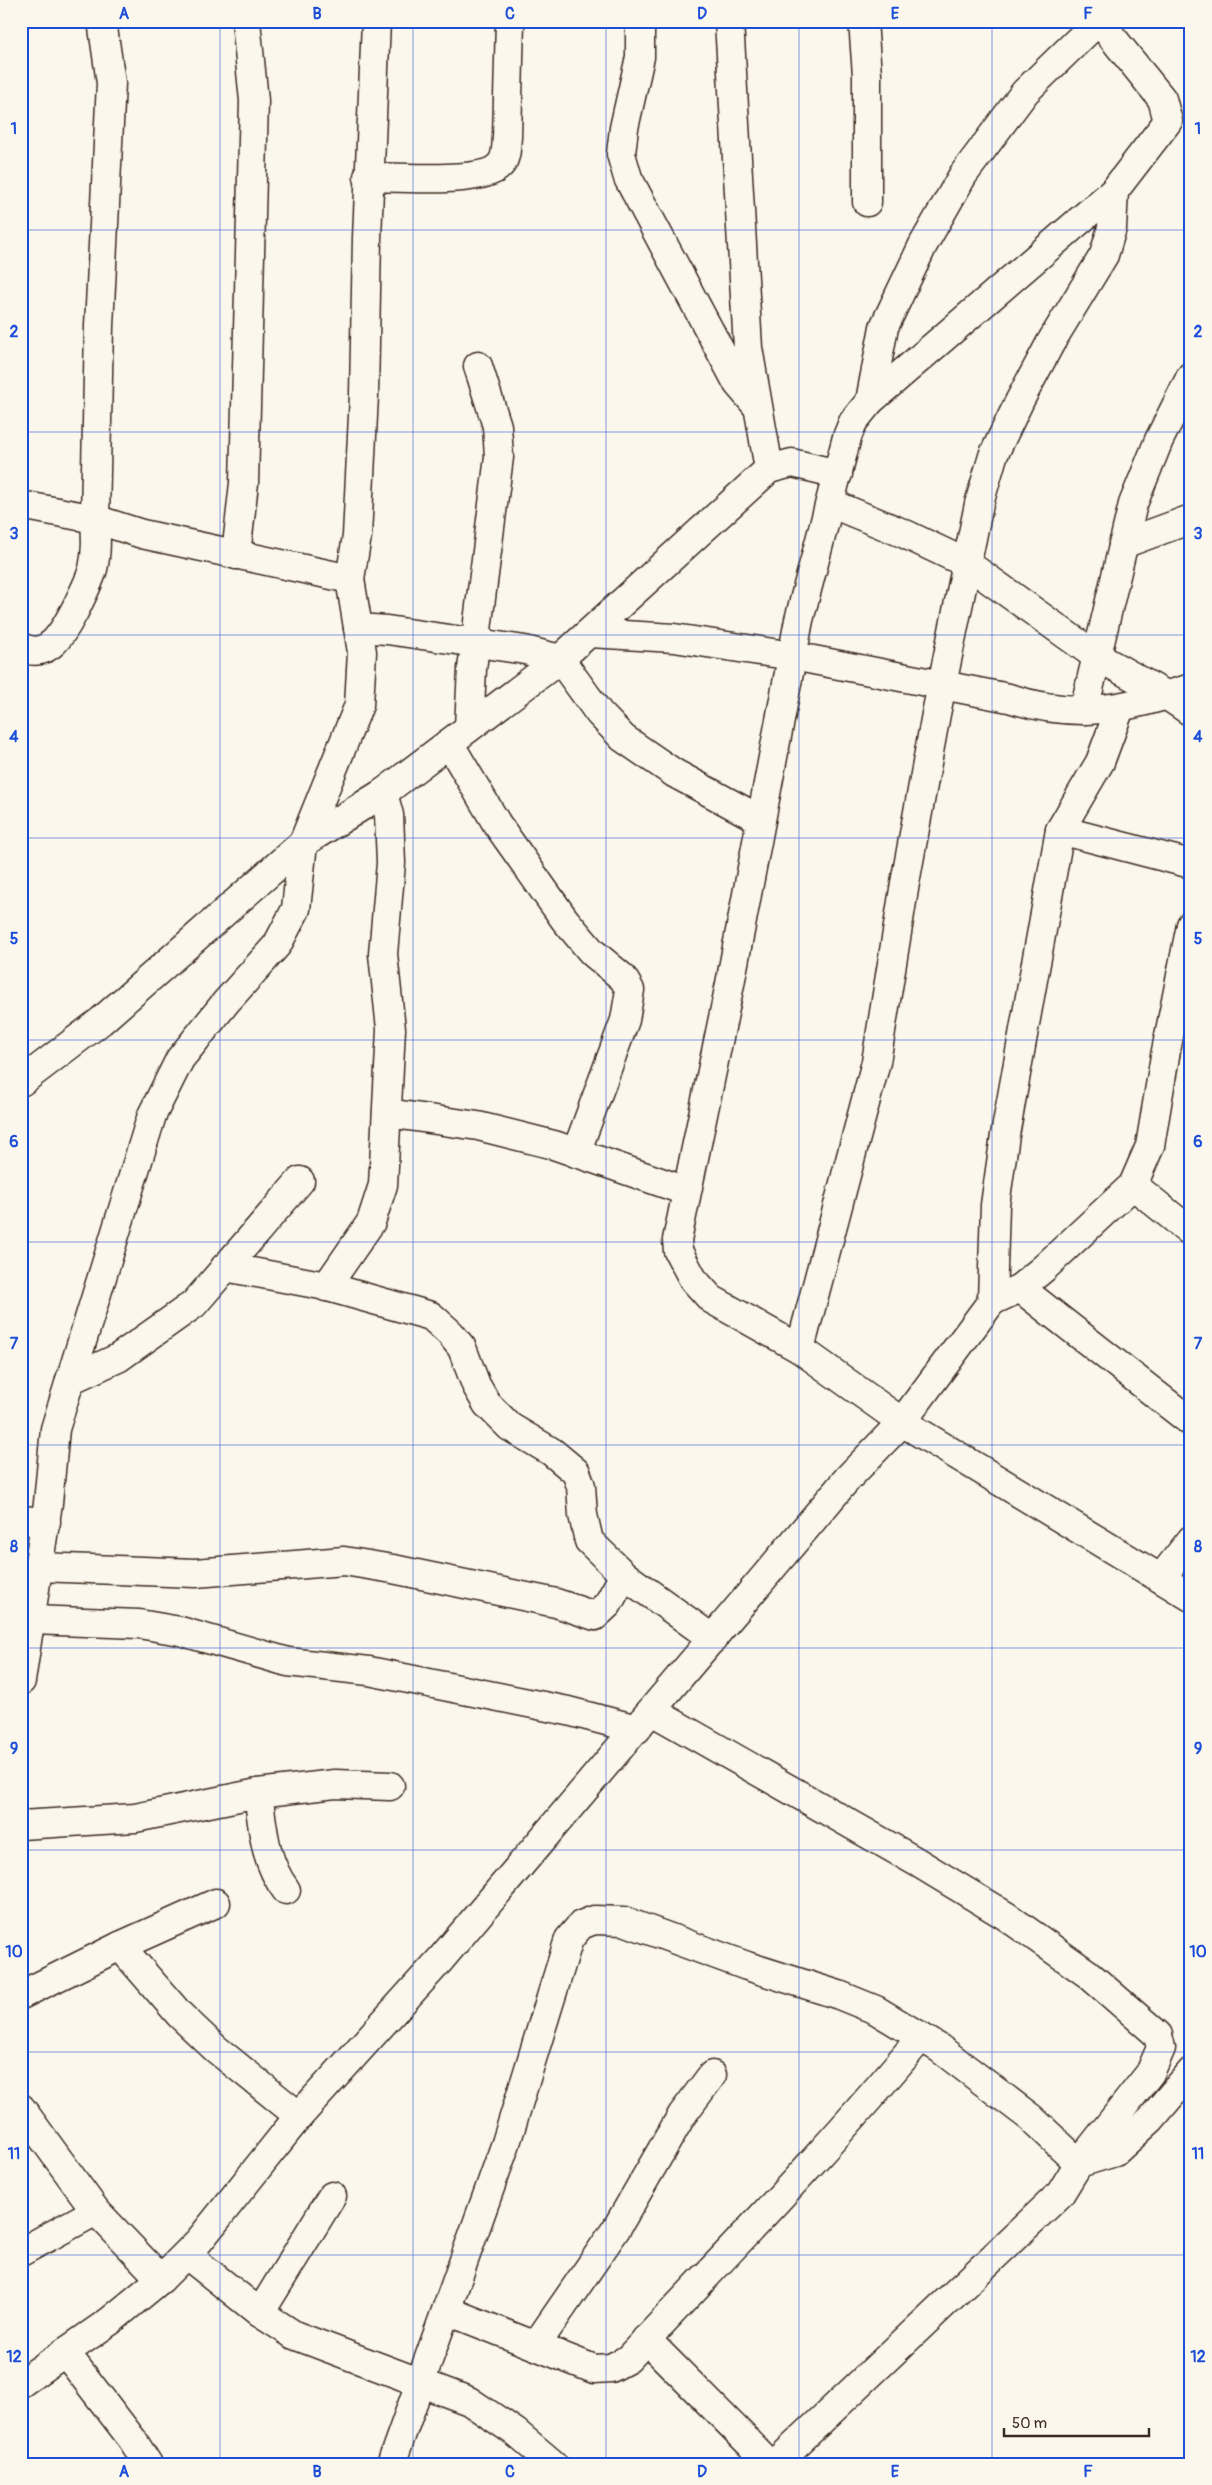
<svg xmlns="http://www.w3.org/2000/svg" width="1212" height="2485" viewBox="0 0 1212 2485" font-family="Pangolin,sans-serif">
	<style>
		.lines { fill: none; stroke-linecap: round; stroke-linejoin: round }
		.minor-casing { stroke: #3b2a1e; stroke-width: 31 }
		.minor { stroke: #fbf7ec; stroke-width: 28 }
		.grid { fill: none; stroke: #1d4ed8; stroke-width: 1; stroke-opacity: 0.55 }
		.neatline { fill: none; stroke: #1d4ed8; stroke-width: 2 }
		.grid-label { font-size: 16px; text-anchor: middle; font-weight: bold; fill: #1d4ed8 }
	</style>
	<rect width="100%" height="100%" fill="#fbf7ec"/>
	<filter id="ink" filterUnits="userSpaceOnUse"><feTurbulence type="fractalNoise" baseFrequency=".02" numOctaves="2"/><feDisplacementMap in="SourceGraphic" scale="10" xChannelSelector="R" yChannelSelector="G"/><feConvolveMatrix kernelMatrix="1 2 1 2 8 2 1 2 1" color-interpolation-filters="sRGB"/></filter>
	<g filter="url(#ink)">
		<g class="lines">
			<defs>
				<g id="minor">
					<polyline points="640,21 640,57 624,128 621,154 628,178 738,384 756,405"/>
					<polyline points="729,21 748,348 769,469"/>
					<polyline points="863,21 867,75 867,202"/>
					<polyline points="1099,21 1162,99 1168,121 1114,191 870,401 853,422 847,437 799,620 730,984 677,1240 678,1251 693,1279 711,1299 800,1349 902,1422 1191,1597"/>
					<path d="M368 177C394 177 483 184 499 166 507 159 506 147 507 137L510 21"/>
					<polyline points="870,401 884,327 923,245 963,175 1025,92 1098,21"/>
					<polyline points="830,503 905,534 966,563 1096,656 1166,695 1191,712"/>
					<polyline points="21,505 95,519 142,534 350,579"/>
					<polyline points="1123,544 1191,519"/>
					<polyline points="236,555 244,483 254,101 246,21"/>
					<polyline points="358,628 387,630 525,650 560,659 599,713 623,738 674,773 761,820"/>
					<path d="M590 633 674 638 793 656 1009 698C1078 720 1124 709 1191 688"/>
					<path d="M21 647C50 662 65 628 76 608 82 595 89 583 93 569 97 552 96 536 95 519L99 326 111 83 102 21"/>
					<polyline points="1084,710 1133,504 1159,440 1191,376"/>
					<polyline points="469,727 472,669 499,457 497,426 478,366"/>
					<polyline points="449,743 497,824 565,920 592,952 623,978 630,990 625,1020 576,1153"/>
					<polyline points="1060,830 1191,864"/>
					<polyline points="21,1082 101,1021 303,843 383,793 560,659 769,469 792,463 838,474"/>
					<polyline points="387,1113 478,1126 554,1145 686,1191"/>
					<polyline points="1133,1185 1191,1232"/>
					<polyline points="225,1267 321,1285 431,1316 450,1333 462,1348 476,1385 487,1404 510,1427 552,1452 576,1472 581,1486 583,1515 589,1541 624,1575 713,1639"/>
					<polyline points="326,1287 371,1222 383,1185 391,1029 383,954 391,863 389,815 383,793"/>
					<polyline points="1020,1288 1191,1422"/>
					<polyline points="992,1301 995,1205 1005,1135 1060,830 1100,762 1120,708"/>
					<polyline points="800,1349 876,1062 905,883 936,714 979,504 993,456 1020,400 1051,342 1104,255 1112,228 1114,191"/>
					<polyline points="70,1380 118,1358 194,1304 300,1181"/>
					<polyline points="21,1520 46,1522"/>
					<polyline points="39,1567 195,1573 344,1561 393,1569 556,1603 595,1616 608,1604 624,1575"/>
					<polyline points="1161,1578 1191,1540"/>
					<polyline points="31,1620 139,1624 180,1631 288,1662 369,1671 568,1711 637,1729"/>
					<polyline points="21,1681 48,1503 55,1429 152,1115 180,1059 226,1002 277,945 296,909 303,843 359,705 362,652 350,579 357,536 364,395 367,238 376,21"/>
					<path d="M258 1793C263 1828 264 1861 286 1890"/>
					<polyline points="21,1825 135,1818 258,1793 335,1784 390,1786"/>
					<polyline points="120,1946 180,2015 216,2049 299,2116"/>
					<polyline points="21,1995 120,1946 216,1903"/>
					<polyline points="21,2108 96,2211 161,2279"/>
					<polyline points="21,2252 96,2211"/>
					<polyline points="187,2255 260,2313 294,2335 469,2401 515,2432 553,2464"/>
					<path d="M448 2311 594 2369 611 2368 628 2359C727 2253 829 2149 921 2037"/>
					<polyline points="260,2313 332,2196"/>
					<polyline points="646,2339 770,2464"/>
					<polyline points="536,2345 616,2229 682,2115 712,2075"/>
					<polyline points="65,2352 132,2439 148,2464"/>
					<polyline points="21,2383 110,2321 161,2279 199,2241 299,2116 441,1959 848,1478 902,1422 992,1301 1020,1288 1044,1268 1133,1185 1150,1146 1165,1056 1191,925"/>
					<polyline points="391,2464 506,2143 569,1939 581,1925 594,1920 624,1921 747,1966 839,1995 876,2010 939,2048 1031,2118 1079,2163 1150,2073 1161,2048 1158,2035 1088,1974 1006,1916 917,1862 652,1711"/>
					<polyline points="775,2464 1060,2194 1079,2163 1115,2152 1151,2119 1191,2072"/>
				</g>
			</defs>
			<use href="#minor" class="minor-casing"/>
			<use href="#minor" class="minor"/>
		</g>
	</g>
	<path class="grid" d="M220 21V2464M413 21V2464M606 21V2464M799 21V2464M992 21V2464M21 230H1191M21 432H1191M21 635H1191M21 838H1191M21 1040H1191M21 1242H1191M21 1445H1191M21 1648H1191M21 1850H1191M21 2052H1191M21 2255H1191"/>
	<rect width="1212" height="2485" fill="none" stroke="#fbf7ec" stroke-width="55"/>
	<path d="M1004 2428v8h145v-8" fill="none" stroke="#3b2a1e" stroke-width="2.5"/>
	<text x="1012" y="2428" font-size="15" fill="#3b2a1e" stroke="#fbf7ec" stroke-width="4" paint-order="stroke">50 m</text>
	<rect x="28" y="28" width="1156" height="2430" class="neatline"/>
	<g class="grid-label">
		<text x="124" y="19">A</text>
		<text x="317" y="19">B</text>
		<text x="510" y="19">C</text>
		<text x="702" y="19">D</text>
		<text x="895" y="19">E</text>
		<text x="1088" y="19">F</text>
		<text x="14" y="134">1</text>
		<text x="1198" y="134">1</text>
		<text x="14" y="337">2</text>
		<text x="1198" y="337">2</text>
		<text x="14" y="539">3</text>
		<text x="1198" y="539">3</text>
		<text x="14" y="742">4</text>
		<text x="1198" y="742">4</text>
		<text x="14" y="944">5</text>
		<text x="1198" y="944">5</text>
		<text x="14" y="1147">6</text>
		<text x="1198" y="1147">6</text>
		<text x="14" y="1349">7</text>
		<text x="1198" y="1349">7</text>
		<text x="14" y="1552">8</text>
		<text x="1198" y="1552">8</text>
		<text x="14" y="1754">9</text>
		<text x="1198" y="1754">9</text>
		<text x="14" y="1957">10</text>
		<text x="1198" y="1957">10</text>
		<text x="14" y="2159">11</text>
		<text x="1198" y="2159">11</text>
		<text x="14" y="2362">12</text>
		<text x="1198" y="2362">12</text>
		<text x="124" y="2477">A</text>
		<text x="317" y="2477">B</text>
		<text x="510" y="2477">C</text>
		<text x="702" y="2477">D</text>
		<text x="895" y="2477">E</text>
		<text x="1088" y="2477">F</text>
	</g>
</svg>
